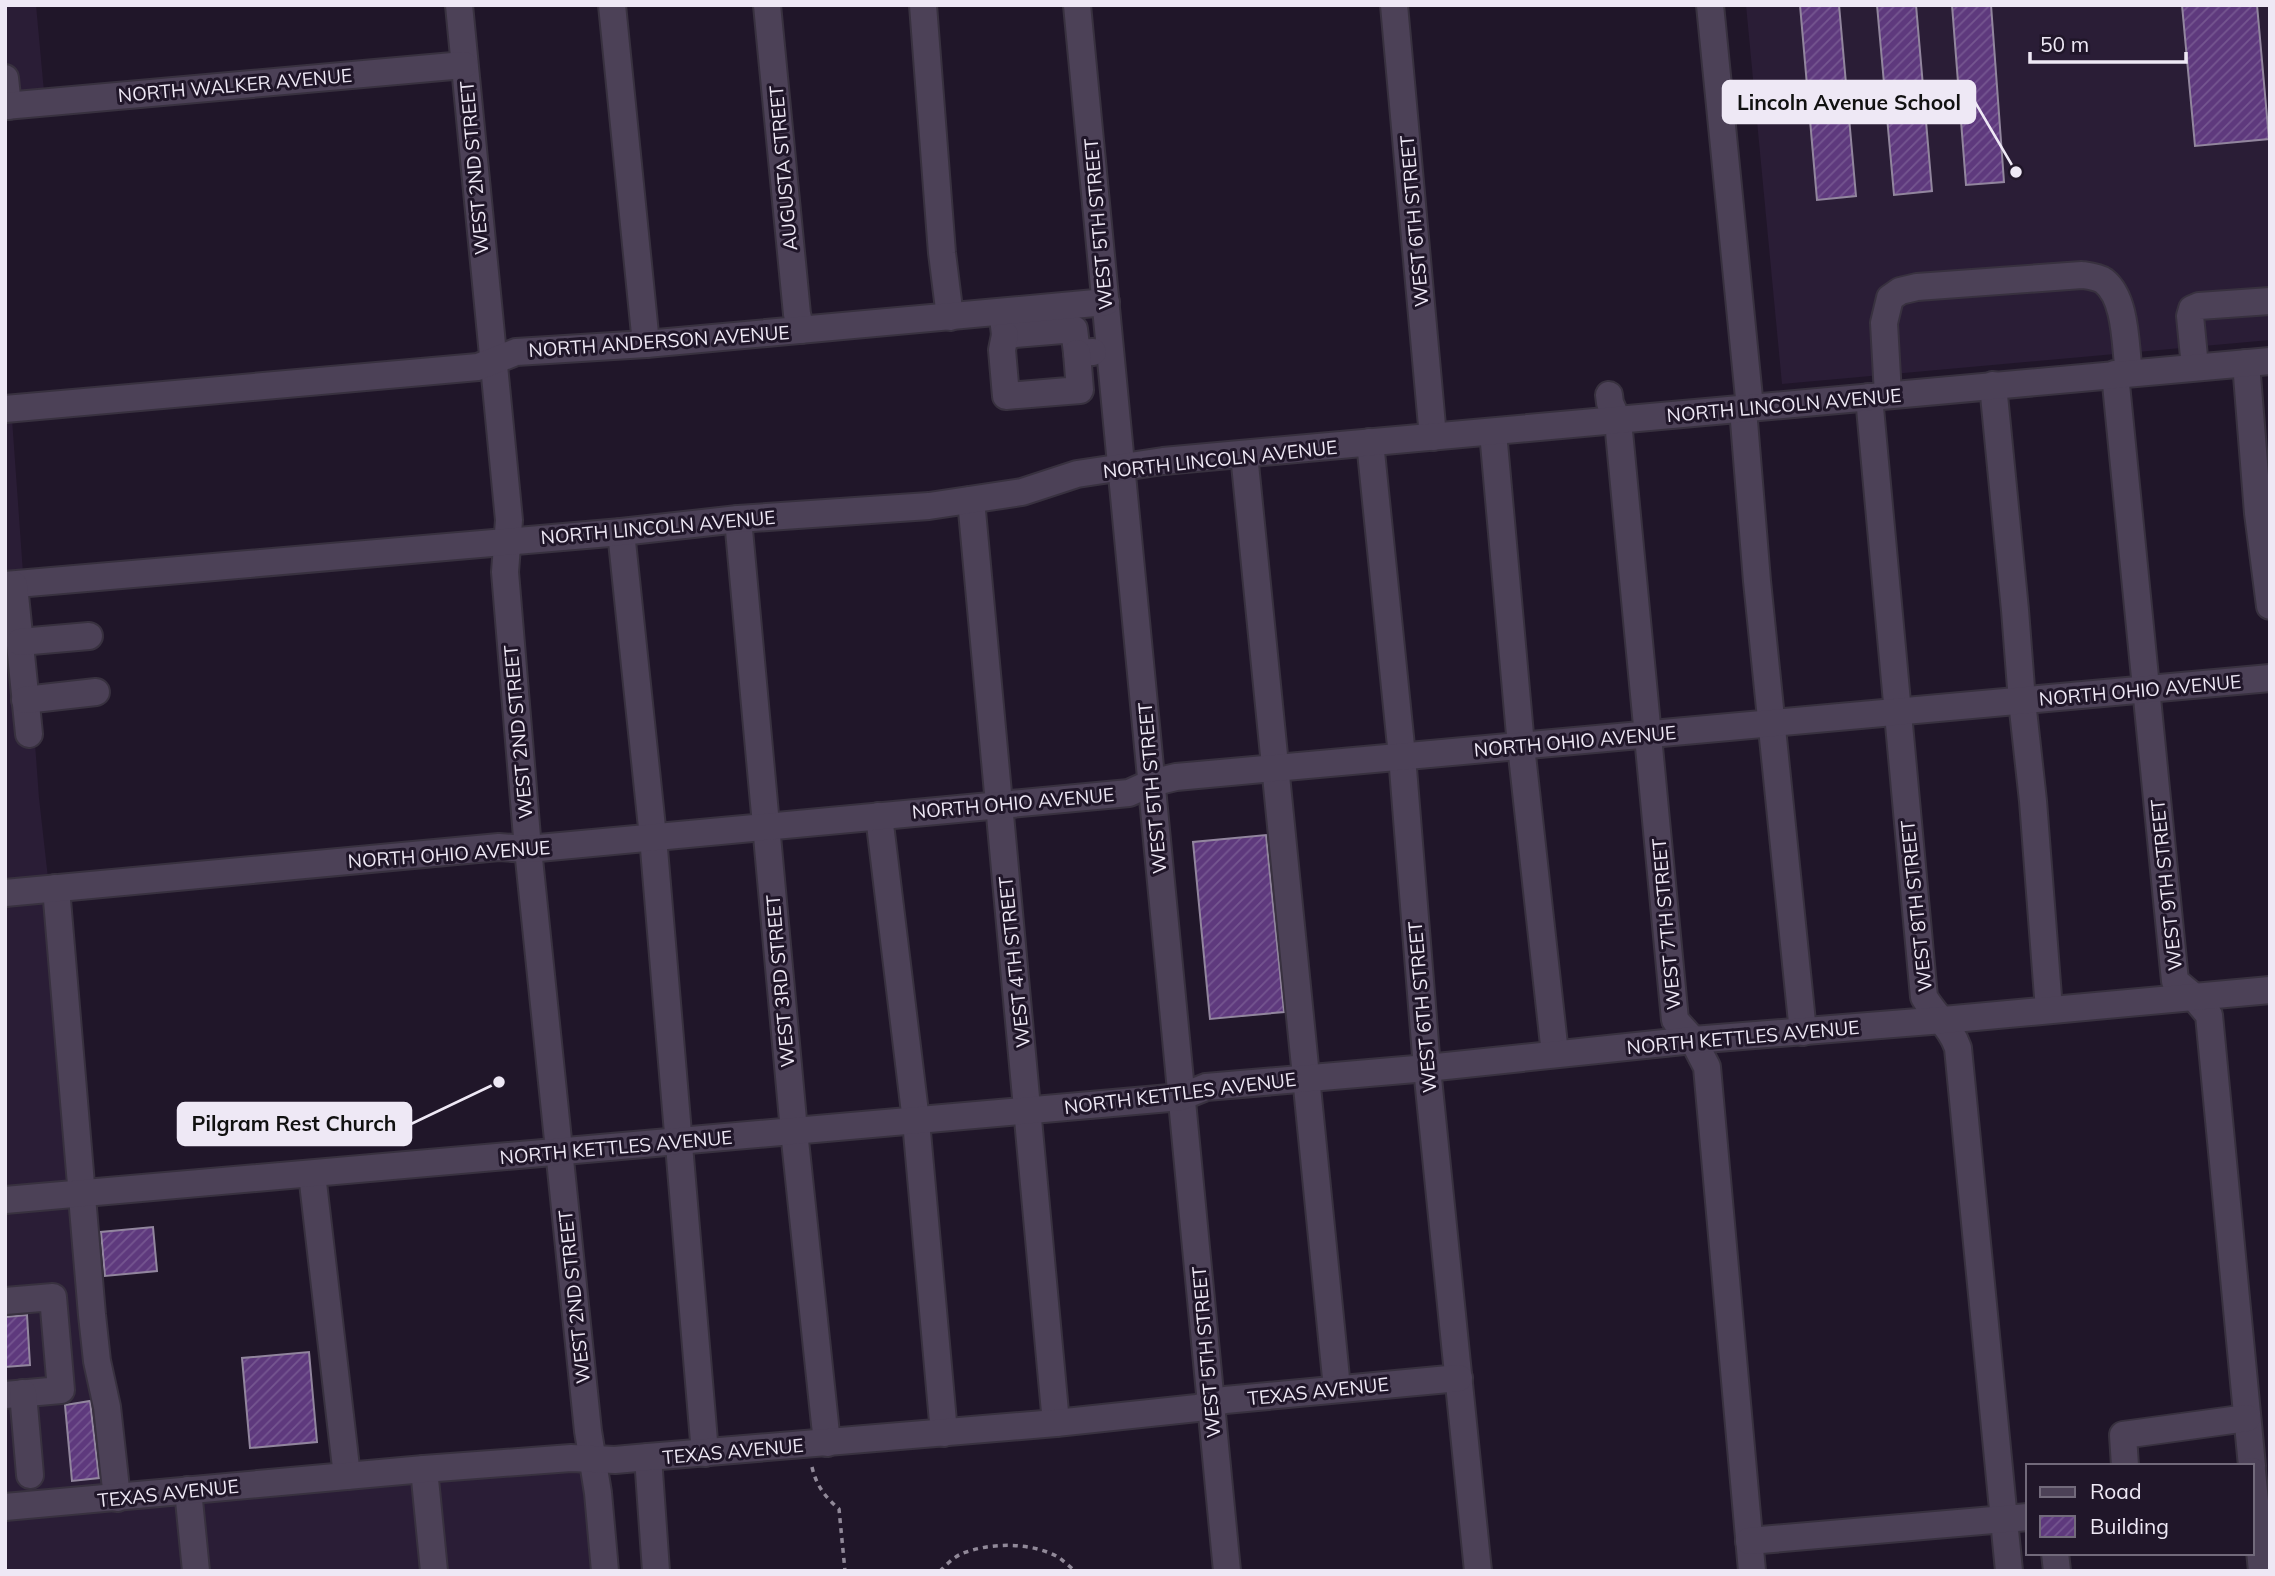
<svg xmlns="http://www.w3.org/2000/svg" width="2275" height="1576" viewBox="0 0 2275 1576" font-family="Mulish,sans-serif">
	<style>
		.built { fill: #2a1d36 }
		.building { fill: url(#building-hatch); stroke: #92869e; stroke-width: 2 }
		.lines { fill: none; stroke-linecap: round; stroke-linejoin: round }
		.minor-casing { stroke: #38313f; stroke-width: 30 }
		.path { stroke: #918999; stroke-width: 3.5; stroke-dasharray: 5 5; stroke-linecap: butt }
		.minor { stroke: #4c4157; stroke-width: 26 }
		.labels { text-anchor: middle; stroke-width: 6; stroke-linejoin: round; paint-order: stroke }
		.street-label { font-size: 19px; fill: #eee8f5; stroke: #201629 }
		.leader { fill: none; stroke: #eee8f5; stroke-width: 2.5 }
		.callout-dot { fill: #eee8f5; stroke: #201629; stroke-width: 2.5 }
		.callout { fill: #eee8f5; stroke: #eee8f5; stroke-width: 2.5 }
		.callout-label { font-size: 21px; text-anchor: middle; font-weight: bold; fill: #111 }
	</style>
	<defs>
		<pattern id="building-hatch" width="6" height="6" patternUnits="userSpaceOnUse" patternTransform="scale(1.75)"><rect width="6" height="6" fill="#5e397d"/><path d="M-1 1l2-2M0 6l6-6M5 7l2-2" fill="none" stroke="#755690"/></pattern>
	</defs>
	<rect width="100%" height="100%" fill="#201629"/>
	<g class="built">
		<polygon points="5,5 36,5 44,92 5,95"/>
		<polygon points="1746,5 2270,5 2270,340 1782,384"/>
		<polygon points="12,419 23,573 5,575 5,420"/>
		<polygon points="24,594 39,798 48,878 5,882 5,596"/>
		<polygon points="50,899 82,1184 5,1189 5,903"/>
		<polygon points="84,1205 115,1487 5,1497 5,1211"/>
		<polygon points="581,1470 593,1571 446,1571 437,1479"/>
		<polygon points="413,1481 422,1571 208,1571 201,1500"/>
		<polygon points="177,1502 184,1571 5,1571 5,1518"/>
	</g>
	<g class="building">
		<polygon points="1800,5 1839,5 1856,196 1817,200"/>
		<polygon points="1877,5 1916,5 1932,191 1894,195"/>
		<polygon points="1952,5 1991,5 2004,182 1966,185"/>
		<polygon points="2182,5 2257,5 2269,139 2195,146"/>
		<polygon points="1266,835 1284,1012 1210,1019 1193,842"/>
		<polygon points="153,1227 157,1271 105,1276 101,1232"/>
		<polygon points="27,1315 30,1365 5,1367 5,1317"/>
		<polygon points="309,1352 317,1442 250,1448 242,1358"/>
		<polygon points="90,1401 99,1478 72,1481 65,1405"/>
	</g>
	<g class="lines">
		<defs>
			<g id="minor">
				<polyline points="459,5 509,520 505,572 528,849 588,1431 598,1493 605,1571"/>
				<polyline points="612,5 646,344"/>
				<polyline points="767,5 797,314 801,330"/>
				<polyline points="923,5 942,253 950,317"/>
				<polyline points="1077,5 1227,1571"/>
				<polyline points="1394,5 1433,437"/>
				<polyline points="1710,5 1750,408"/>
				<polyline points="5,78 8,106"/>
				<polyline points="5,106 464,65"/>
				<polyline points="1003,317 1005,335 1074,329 1077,353 1093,352"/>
				<polyline points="1005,335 1002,350 1006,396 1080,390 1077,353"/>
				<polyline points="2246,363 2258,513 2270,606"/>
				<polyline points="2195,367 2190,316 2192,309 2199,306 2270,301"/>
				<polyline points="2115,374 2175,981 2193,996 2209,1015 2252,1466"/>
				<polyline points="1993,385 2015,610 2022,701 2033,801 2049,1010"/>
				<polyline points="1609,395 1610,403 1618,421 1675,1020 1693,1040 1707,1067 1752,1571"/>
				<path d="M1888 395 1884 323 1890 298 1900 291 1917 287 2082 275C2089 276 2098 277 2104 281 2127 299 2125 347 2129 373"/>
				<path d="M1869 397 1924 997C1935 1016 1951 1027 1958 1048L2009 1571"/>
				<polyline points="5,409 478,367 516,352 646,344 1106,302"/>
				<polyline points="1743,409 1757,581 1803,1032"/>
				<polyline points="1493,432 1521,746 1555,1054"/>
				<polyline points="1370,442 1402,756 1427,1068 1478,1571"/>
				<polyline points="1244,454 1337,1388"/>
				<polyline points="971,500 1056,1423"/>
				<polyline points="738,519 794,1131 827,1443"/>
				<polyline points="621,532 653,837 705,1453"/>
				<polyline points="5,585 621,532 738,519 929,506 1022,492 1077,474 1163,461 2270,361"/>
				<polyline points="14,585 29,734"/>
				<polyline points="20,642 89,636"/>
				<polyline points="25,700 96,692"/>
				<polyline points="879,816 916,1121 944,1433"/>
				<polyline points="56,888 92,1315 97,1361 107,1407 117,1498"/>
				<polyline points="5,893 499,847 528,849 1129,793 1151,783 1176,777 2270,678"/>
				<polyline points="312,1174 347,1476"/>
				<polyline points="5,1200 1181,1097 1206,1087 1427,1068 1693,1040 1943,1020 2270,990"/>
				<polyline points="5,1301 53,1297 61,1390 5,1395"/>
				<polyline points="23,1393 30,1475"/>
				<polyline points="648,1457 656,1571"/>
				<polyline points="2125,1466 2123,1435 2247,1418"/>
				<polyline points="424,1469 434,1571"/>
				<polyline points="2252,1471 2262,1571"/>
				<polyline points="188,1490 196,1571"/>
				<polyline points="5,1507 424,1469 571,1458 615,1460 648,1457 1056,1423 1197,1408 1225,1400 1459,1378"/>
				<polyline points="1749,1541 2028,1517"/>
				<polyline points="2055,1553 2057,1571"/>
			</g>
		</defs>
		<use href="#minor" class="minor-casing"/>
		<g class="path">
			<path d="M812 1467C816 1485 825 1497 839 1509L845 1571"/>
			<path d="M940 1571C946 1565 954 1557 961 1554 990 1542 1031 1542 1058 1557 1064 1561 1070 1567 1075 1571"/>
		</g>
		<use href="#minor" class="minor"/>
	</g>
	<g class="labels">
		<g class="street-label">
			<text transform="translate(235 85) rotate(-5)" y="7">NORTH WALKER AVENUE</text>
			<text transform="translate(474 168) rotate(-95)" y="7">WEST 2ND STREET</text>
			<text transform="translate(783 168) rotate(-95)" y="7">AUGUSTA STREET</text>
			<text transform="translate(1414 221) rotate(-95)" y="7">WEST 6TH STREET</text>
			<text transform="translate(1098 224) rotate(-95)" y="7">WEST 5TH STREET</text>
			<text transform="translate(659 341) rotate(-4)" y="7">NORTH ANDERSON AVENUE</text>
			<text transform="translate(1784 405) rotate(-5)" y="7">NORTH LINCOLN AVENUE</text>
			<text transform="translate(1220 459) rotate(-6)" y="7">NORTH LINCOLN AVENUE</text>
			<text transform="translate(658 527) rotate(-5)" y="7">NORTH LINCOLN AVENUE</text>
			<text transform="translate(2140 690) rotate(-5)" y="7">NORTH OHIO AVENUE</text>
			<text transform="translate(518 732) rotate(-95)" y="7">WEST 2ND STREET</text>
			<text transform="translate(1575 741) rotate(-5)" y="7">NORTH OHIO AVENUE</text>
			<text transform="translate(1152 788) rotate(-95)" y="7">WEST 5TH STREET</text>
			<text transform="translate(1013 803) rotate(-5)" y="7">NORTH OHIO AVENUE</text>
			<text transform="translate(449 854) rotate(-4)" y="7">NORTH OHIO AVENUE</text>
			<text transform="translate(2166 885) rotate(-96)" y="7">WEST 9TH STREET</text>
			<text transform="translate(1916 906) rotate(-96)" y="7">WEST 8TH STREET</text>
			<text transform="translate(1666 924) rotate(-95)" y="7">WEST 7TH STREET</text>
			<text transform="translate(1014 962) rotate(-96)" y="7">WEST 4TH STREET</text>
			<text transform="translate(780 981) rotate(-95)" y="7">WEST 3RD STREET</text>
			<text transform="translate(1422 1007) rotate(-95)" y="7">WEST 6TH STREET</text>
			<text transform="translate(1743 1037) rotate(-5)" y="7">NORTH KETTLES AVENUE</text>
			<text transform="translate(1180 1093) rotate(-7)" y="7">NORTH KETTLES AVENUE</text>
			<text transform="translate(616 1147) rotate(-5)" y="7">NORTH KETTLES AVENUE</text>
			<text transform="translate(574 1297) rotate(-96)" y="7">WEST 2ND STREET</text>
			<text transform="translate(1206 1352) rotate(-95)" y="7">WEST 5TH STREET</text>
			<text transform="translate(1318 1391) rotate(-6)" y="7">TEXAS AVENUE</text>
			<text transform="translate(733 1451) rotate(-5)" y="7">TEXAS AVENUE</text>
			<text transform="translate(168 1493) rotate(-6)" y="7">TEXAS AVENUE</text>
		</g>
	</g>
	<path class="leader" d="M2016 172L1975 102M499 1082L411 1124"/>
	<g class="callout-dot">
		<circle cx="2016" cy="172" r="7"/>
		<circle cx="499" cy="1082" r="7"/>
	</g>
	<g class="callout">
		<rect x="1723" y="81" width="252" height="42" rx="7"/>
		<rect x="178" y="1103" width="233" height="42" rx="7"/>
	</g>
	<g class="callout-label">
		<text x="1849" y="110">Lincoln Avenue School</text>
		<text x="294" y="1131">Pilgram Rest Church</text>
	</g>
	<rect width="2275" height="1576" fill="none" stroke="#eee8f5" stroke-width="14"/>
	<rect x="2026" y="1464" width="228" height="91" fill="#201629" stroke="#726a7b" stroke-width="2"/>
	<rect x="2040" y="1487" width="35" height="10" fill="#4c4157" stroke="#726a7b" stroke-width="2"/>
	<text x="2090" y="1499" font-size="21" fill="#eee8f5">Road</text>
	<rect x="2040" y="1516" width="35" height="21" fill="url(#building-hatch)" stroke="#726a7b" stroke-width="2"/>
	<text x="2090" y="1534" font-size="21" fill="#eee8f5">Building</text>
	<path d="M2030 52v10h156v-10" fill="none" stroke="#eee8f5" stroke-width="3.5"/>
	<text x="2040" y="52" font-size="21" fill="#eee8f5" stroke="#201629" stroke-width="5" paint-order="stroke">50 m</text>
</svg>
